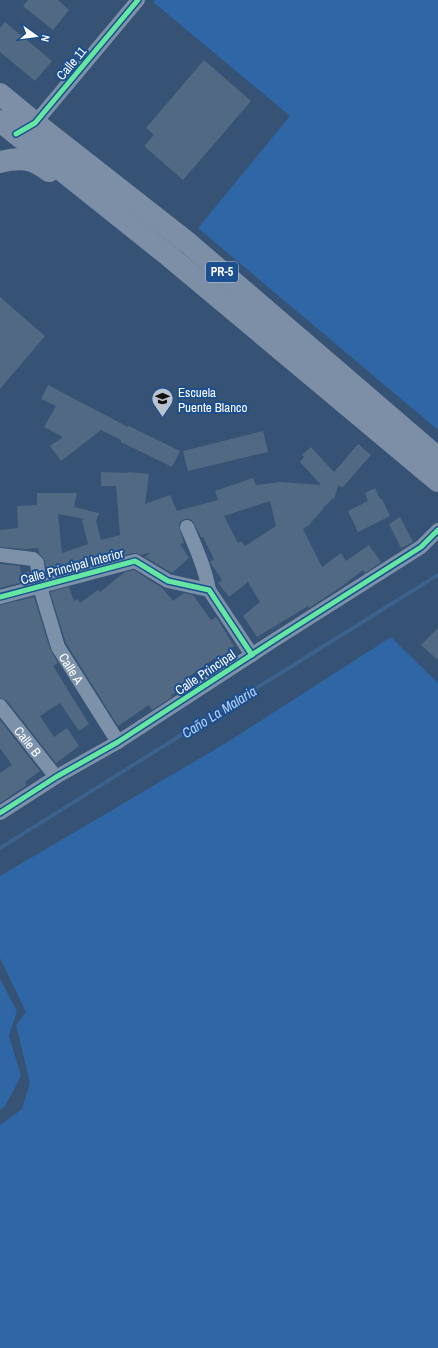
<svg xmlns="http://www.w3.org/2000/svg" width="438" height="1348" viewBox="0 0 438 1348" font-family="'Archivo Narrow',sans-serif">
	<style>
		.green { fill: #2f66a5 }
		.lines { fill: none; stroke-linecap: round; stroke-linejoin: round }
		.stream { stroke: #3b618d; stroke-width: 4 }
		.building { fill: #526984; fill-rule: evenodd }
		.street { stroke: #7d92a8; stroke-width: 14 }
		.primary { stroke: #7d8ea7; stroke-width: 22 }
		.cycleway-casing { stroke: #1b4f8f; stroke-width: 8 }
		.cycleway { stroke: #66e7a1; stroke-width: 5 }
		.labels { text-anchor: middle; stroke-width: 4; stroke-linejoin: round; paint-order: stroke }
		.shield { fill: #1b4f8f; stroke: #bbcadd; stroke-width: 1 }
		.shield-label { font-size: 12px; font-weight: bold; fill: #fff }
		.street-label { font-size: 13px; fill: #fff; stroke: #1b4f8f }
		.poi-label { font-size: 13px; fill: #fff; stroke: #1b4f8f; text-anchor: start }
		.water-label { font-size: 14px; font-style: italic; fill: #b5d3f5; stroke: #1b4f8f }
	</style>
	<rect width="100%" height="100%" fill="#365274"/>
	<g class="green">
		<polygon points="155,0 438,0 438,430 198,228 290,116 153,2"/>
		<polygon points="391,637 438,683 438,1348 0,1348 0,1125 22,1109 30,1083 16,1025 26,1012 0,958 0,876 226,743"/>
		<polygon points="0,979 17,1011 9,1036 21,1076 5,1106 0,1110"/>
	</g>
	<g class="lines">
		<polyline class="stream" points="0,848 438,575"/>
	</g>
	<g class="building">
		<polygon points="28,0 58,0 69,10 53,30 23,6"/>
		<polygon points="5,22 52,61 35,81 0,52 0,28"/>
		<polygon points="204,60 251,101 183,180 144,146 154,135 146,128"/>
		<polygon points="0,297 45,336 0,389"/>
		<polygon points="48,385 128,427 129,426 180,451 172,467 121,442 121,440 101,430 61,461 50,446 63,437 44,427 56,406 41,399"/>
		<polygon points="263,431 268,452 188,471 183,451"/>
		<path d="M358 444 371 455 343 487 338 486 334 500 333 498 323 508V509L308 526 303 529 322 567 341 553 346 561 369 545 381 562 365 573 363 570 341 587 309 608 308 606 257 637 243 616 260 602 248 582 229 597 218 583 222 580 210 562 214 559 203 537H201L192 520 188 519H184L180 522 179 526 184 543 180 544 189 558 172 573 145 557 151 552 141 555 136 553H133L47 576 45 561 39 553 38 548 25 549 0 547V530L18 528 17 506 37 505V493H77L74 507 99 513 96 521 101 540 120 535 116 486H101V472L128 473 129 472 149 474 145 504 170 495 177 511 218 500 215 491 253 478 256 485 281 482 321 485 300 462 304 457 302 455 311 447 334 472ZM270 501 276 526 245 546 241 541 238 543 224 516ZM58 514 85 519 82 520 88 544 62 553Z"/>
		<polygon points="375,488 380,499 382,499 390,516 358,532 348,511 368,501 365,493"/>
		<polygon points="400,517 413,542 401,548 389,524"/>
		<polygon points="0,564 20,566 21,573 30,572 31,580 0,588"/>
		<polygon points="134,570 162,588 173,601 184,593 193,595 211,620 216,617 234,646 230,648 232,652 217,662 215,658 187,678 190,683 171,695 172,697 152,710 149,705 118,726 66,643 50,592 69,587 74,601 78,599 80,603 98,590 100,592 125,572"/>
		<polygon points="34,597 50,649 58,663 53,666 89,724 79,731 60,703 40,716 54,737 67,728 79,746 56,763 7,701 0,698 0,605"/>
		<polygon points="438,628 438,660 421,645"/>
		<polygon points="0,720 40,771 25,782 27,785 0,803 0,773 12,765 0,748"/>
	</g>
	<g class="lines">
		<g class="street">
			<polyline points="29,127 35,123 138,0"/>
			<path d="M187 527C196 548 205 568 209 590"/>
			<path id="s1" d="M0 555 33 559 37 563 40 587 58 647 118 742"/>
			<polyline points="0,597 135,561 168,581 209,590 252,655"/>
			<path id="s2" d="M0 706 56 777"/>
			<polyline points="0,813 56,777 118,742 273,641 421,547 438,530"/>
		</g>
		<g class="primary">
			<polyline points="0,94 35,123 188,243 438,458"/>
			<polyline points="0,121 169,256 438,481"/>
			<path d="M0 162C21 157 32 158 49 171"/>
		</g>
		<defs>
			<g id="cycleway">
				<polyline points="16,134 35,123 138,0"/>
				<polyline points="0,597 135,561 168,581 209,590 252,655"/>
				<polyline points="0,813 56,777 118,742 273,641 421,547 438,530"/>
			</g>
		</defs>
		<use href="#cycleway" class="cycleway-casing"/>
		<use href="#cycleway" class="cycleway"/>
	</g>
	<defs>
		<symbol id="school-pin" viewBox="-11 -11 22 30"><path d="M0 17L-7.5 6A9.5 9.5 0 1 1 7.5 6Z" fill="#b9c2ce" stroke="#1b4f8f"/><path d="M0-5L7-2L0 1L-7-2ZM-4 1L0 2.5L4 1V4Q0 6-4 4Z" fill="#111"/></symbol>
	</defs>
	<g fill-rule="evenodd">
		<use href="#school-pin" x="150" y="386" width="25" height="34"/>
	</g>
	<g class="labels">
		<rect class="shield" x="206" y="262" width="32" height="20" rx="3"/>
		<g class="shield-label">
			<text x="222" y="276">PR-5</text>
		</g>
		<g class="street-label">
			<text transform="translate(71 63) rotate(-50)" y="5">Calle 11</text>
			<text transform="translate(72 566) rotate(-15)" y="5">Calle Principal Interior</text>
			<text dy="5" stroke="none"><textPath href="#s1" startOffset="151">Calle A</textPath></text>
			<text transform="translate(205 672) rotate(-34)" y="5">Calle Principal</text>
			<text dy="5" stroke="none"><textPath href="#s2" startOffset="45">Calle B</textPath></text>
		</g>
		<g class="poi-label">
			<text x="178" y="397">Escuela<tspan x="178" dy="15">Puente Blanco</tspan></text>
		</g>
		<g class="water-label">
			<text transform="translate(219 712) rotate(-32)" y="5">Caño La Malaria</text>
		</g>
	</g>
	<g transform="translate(36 36) rotate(104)" stroke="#1b4f8f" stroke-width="3" paint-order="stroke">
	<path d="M0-3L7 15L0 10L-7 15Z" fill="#ffffff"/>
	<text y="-6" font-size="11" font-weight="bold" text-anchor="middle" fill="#ffffff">N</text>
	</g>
</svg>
